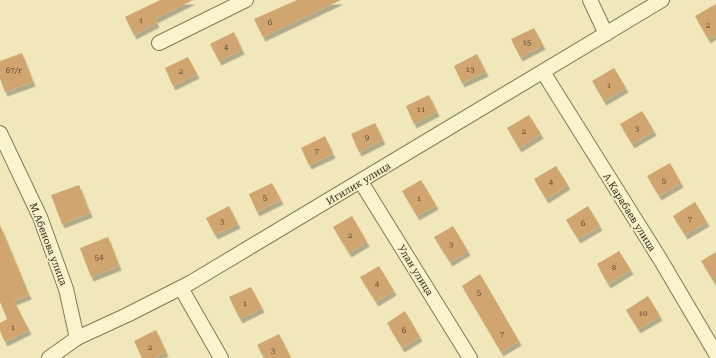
<svg xmlns="http://www.w3.org/2000/svg" width="716" height="358" viewBox="0 0 716 358" font-family="'Roboto Serif',serif">
	<style>
		.building { fill: #d0a56f; filter: url(#shadow) }
		.lines { fill: none; stroke-linecap: round; stroke-linejoin: round }
		.minor-casing { stroke: #877754; stroke-width: 16 }
		.minor { stroke: #faf4ce; stroke-width: 14 }
		.labels { text-anchor: middle; stroke-width: 3; stroke-linejoin: round; paint-order: stroke }
		.number-label { font-size: 8px; fill: #5c4a2f }
		.street-label { font-size: 10px; fill: #362b1a; stroke: #f7f0cb }
	</style>
	<defs>
		<filter id="shadow"><feDropShadow dx="2.5" dy="4.5" stdDeviation="0" flood-color="#0004"/></filter>
	</defs>
	<rect width="100%" height="100%" fill="#f0e8bb"/>
	<g class="building">
		<polygon points="160,0 193,0 155,19 157,23 134,35 125,17"/>
		<polygon points="297,0 341,0 263,37 254,19"/>
		<polygon points="716,4 716,34 708,39 695,16"/>
		<polygon points="534,28 543,45 520,57 511,39"/>
		<polygon points="234,32 242,50 219,61 210,44"/>
		<polygon points="22,53 33,82 5,92 0,79 0,61"/>
		<polygon points="477,54 486,72 462,83 454,66"/>
		<polygon points="188,57 197,74 173,86 165,68"/>
		<polygon points="614,68 626,88 604,101 592,81"/>
		<polygon points="429,95 437,112 414,124 406,106"/>
		<polygon points="642,111 654,131 632,144 620,124"/>
		<polygon points="529,115 541,134 519,148 507,128"/>
		<polygon points="375,123 383,140 359,152 351,134"/>
		<polygon points="325,136 333,154 309,165 301,148"/>
		<polygon points="670,163 681,183 659,196 647,176"/>
		<polygon points="556,166 568,185 546,199 534,179"/>
		<polygon points="421,180 436,205 417,216 402,191"/>
		<polygon points="272,183 281,200 257,212 249,194"/>
		<polygon points="79,185 90,213 62,224 51,195"/>
		<polygon points="695,202 707,222 685,235 673,216"/>
		<polygon points="229,206 238,224 215,235 206,218"/>
		<polygon points="588,206 600,226 578,239 566,220"/>
		<polygon points="352,216 367,242 349,253 333,227"/>
		<polygon points="0,225 29,295 14,301 29,330 5,342 0,331 0,323 7,319 0,302"/>
		<polygon points="453,226 468,251 450,262 434,237"/>
		<polygon points="108,237 119,266 91,277 80,248"/>
		<polygon points="619,251 631,270 608,284 597,264"/>
		<polygon points="716,252 716,285 701,261"/>
		<polygon points="379,266 394,291 376,302 360,277"/>
		<polygon points="480,274 519,341 501,352 462,286"/>
		<polygon points="251,287 262,308 240,319 229,297"/>
		<polygon points="648,296 660,316 638,329 626,310"/>
		<polygon points="405,311 420,337 402,348 387,323"/>
		<polygon points="156,330 166,352 154,358 142,358 134,341"/>
		<polygon points="279,334 291,358 264,358 257,345"/>
	</g>
	<g class="lines">
		<defs>
			<g id="minor">
				<polyline points="590,0 606,34"/>
				<polyline points="159,43 246,0"/>
				<polyline points="543,72 660,259 716,354"/>
				<polyline points="0,133 40,217 66,289 77,338"/>
				<polyline points="361,182 470,358"/>
				<polyline points="181,288 221,358"/>
				<polyline points="49,358 77,338 127,315 190,283 662,0"/>
			</g>
		</defs>
		<use href="#minor" class="minor-casing"/>
		<use href="#minor" class="minor"/>
	</g>
	<g class="labels">
		<g class="number-label">
			<text x="141" y="23">1</text>
			<text x="270" y="25">6</text>
			<text x="708" y="28">2</text>
			<text x="527" y="45">15</text>
			<text x="226" y="50">4</text>
			<text x="470" y="72">13</text>
			<text x="14" y="73">67/г</text>
			<text x="181" y="74">2</text>
			<text x="609" y="88">1</text>
			<text x="421" y="112">11</text>
			<text x="637" y="131">3</text>
			<text x="524" y="134">2</text>
			<text x="367" y="140">9</text>
			<text x="317" y="154">7</text>
			<text x="664" y="183">5</text>
			<text x="551" y="185">4</text>
			<text x="265" y="200">5</text>
			<text x="419" y="201">1</text>
			<text x="690" y="222">7</text>
			<text x="222" y="224">3</text>
			<text x="583" y="226">6</text>
			<text x="350" y="238">2</text>
			<text x="451" y="247">3</text>
			<text x="99" y="260">54</text>
			<text x="614" y="270">8</text>
			<text x="377" y="287">4</text>
			<text x="479" y="295">5</text>
			<text x="245" y="306">1</text>
			<text x="643" y="316">10</text>
			<text x="13" y="330">1</text>
			<text x="404" y="333">6</text>
			<text x="502" y="337">7</text>
			<text x="150" y="350">2</text>
			<text x="273" y="353">3</text>
		</g>
		<g class="street-label">
			<text transform="translate(358 183) rotate(-31)" y="4">Игилик улица</text>
			<text transform="translate(630 212) rotate(58)" y="4">А.Карабаев улица</text>
			<text transform="translate(49 244) rotate(69)" y="4">М.Абенова улица</text>
			<text transform="translate(416 270) rotate(58)" y="4">Улан улица</text>
		</g>
	</g>
</svg>
